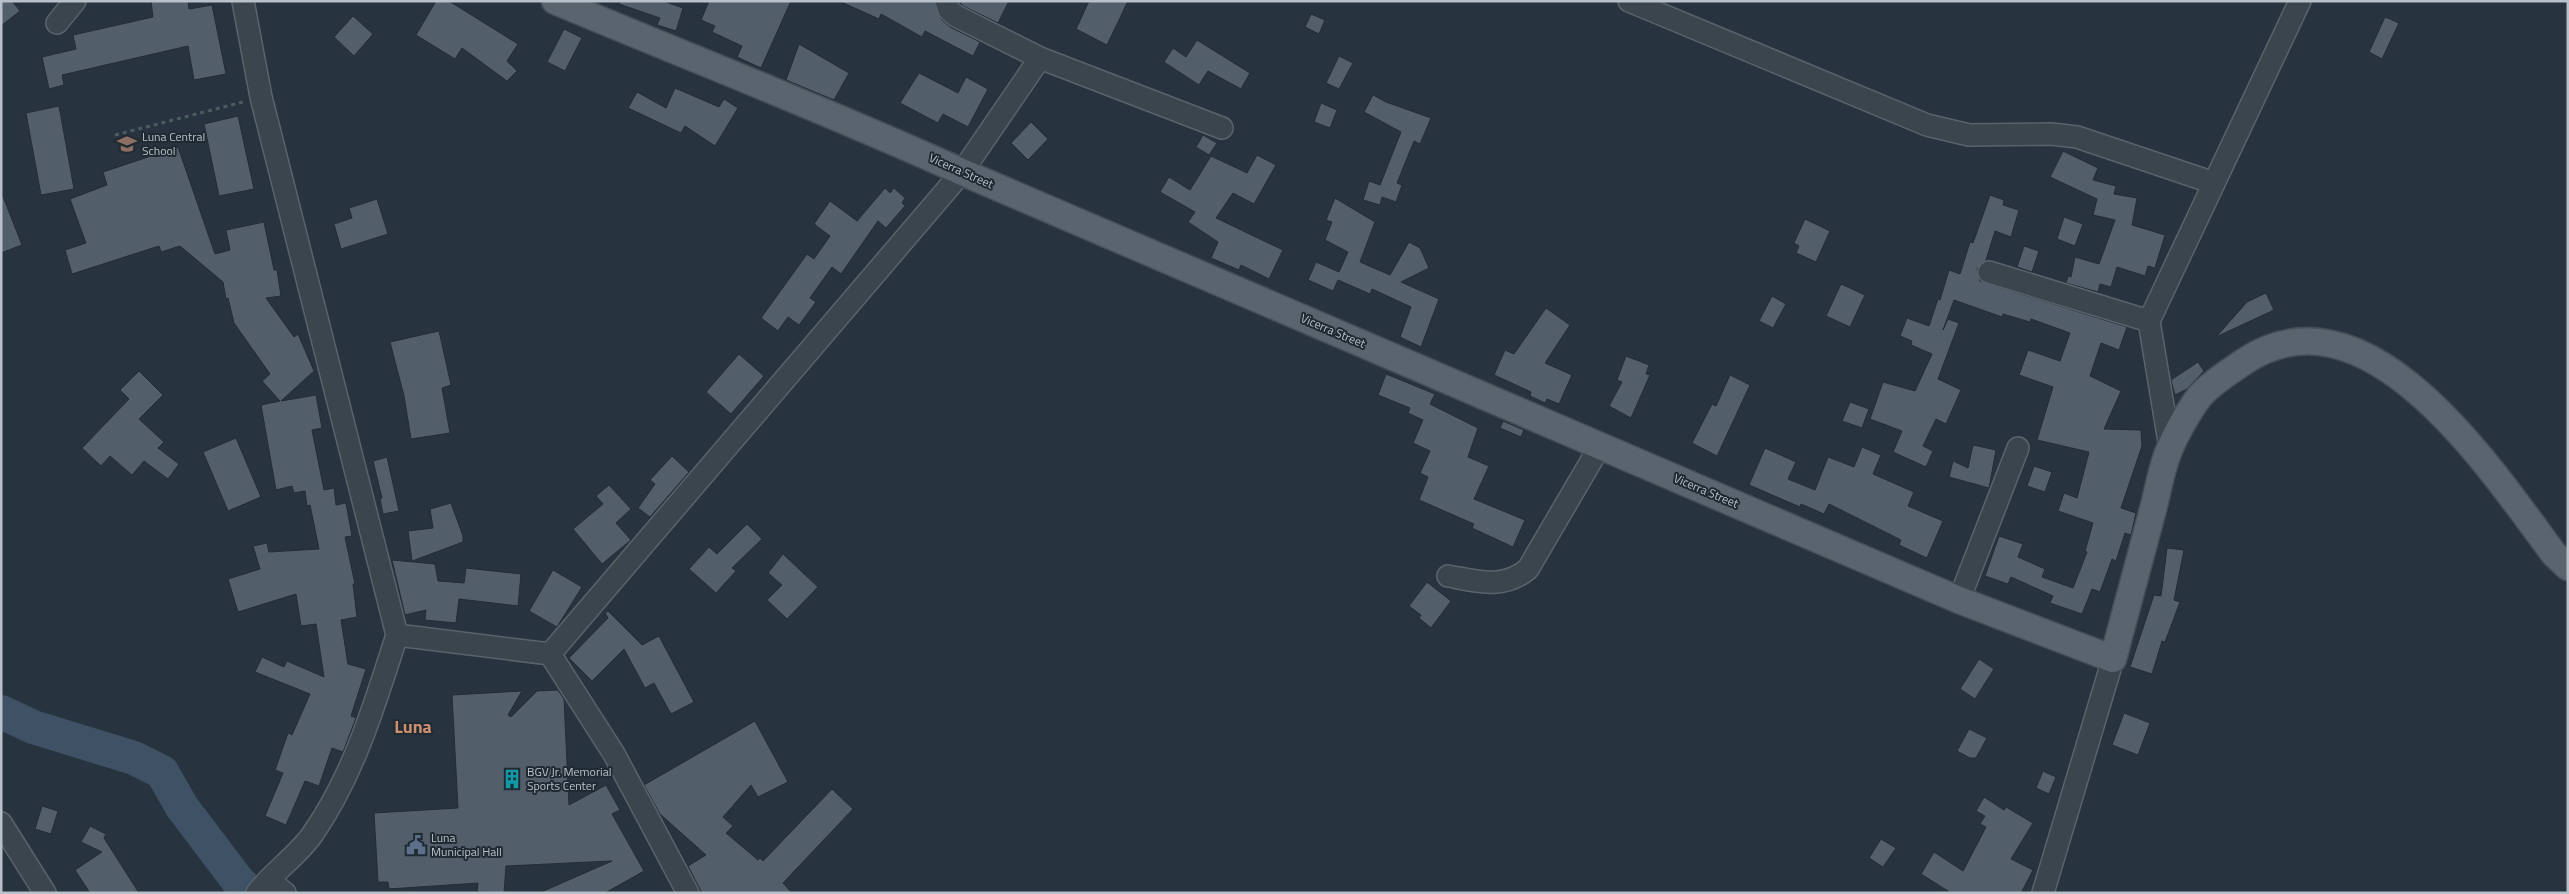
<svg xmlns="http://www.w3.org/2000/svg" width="2569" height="894" viewBox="0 0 2569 894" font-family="'Titillium Web',sans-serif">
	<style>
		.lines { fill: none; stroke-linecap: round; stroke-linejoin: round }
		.river { stroke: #3f5265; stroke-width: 34 }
		.building { fill: #535e6b; stroke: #222c35 }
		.minor-casing { stroke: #59636c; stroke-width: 24 }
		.major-casing { stroke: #454e57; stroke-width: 29 }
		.path { stroke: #495d5e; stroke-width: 3; stroke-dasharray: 4 4; stroke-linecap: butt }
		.minor { stroke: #3b454e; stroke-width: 21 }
		.major { stroke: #59646e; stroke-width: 26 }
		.labels { text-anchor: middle; stroke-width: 4; stroke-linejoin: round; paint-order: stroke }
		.poi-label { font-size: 12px; fill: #b8c0c9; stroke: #202a33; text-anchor: start }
		.street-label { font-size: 12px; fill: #b8c0c9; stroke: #202a33 }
		.district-label { font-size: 18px; font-weight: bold; fill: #cc8f6f; stroke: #202a33 }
	</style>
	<rect width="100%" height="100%" fill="#27333e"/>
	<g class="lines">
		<polyline class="river" points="1,712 33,727 134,758 162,772 182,807 238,881 251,893"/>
	</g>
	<g class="building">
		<polygon points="1,1 12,1 20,11 1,26"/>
		<polygon points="151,1 188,1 189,9 212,5 226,74 194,80 188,46 62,75 64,85 49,89 42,57 76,49 73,35 153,17"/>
		<polygon points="436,1 449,1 518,44 507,61 517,71 507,81 462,48 455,59 416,35"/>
		<polygon points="620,1 663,1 683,8 676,31 657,25 660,18 619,4"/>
		<polygon points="709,1 791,1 761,68 737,57 742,46 712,32 715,26 701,20"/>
		<polygon points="839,1 934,1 941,19 950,27 980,42 973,56 925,31 922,37 881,14 879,19"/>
		<polygon points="959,1 1009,1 998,23 963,6"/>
		<polygon points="1089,1 1128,1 1107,45 1076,29"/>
		<polygon points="1311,14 1325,20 1319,34 1305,27"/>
		<polygon points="353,16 373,34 354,56 334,37"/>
		<polygon points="2385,17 2399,23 2382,59 2369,52"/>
		<polygon points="564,29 582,38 565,71 547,62"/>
		<polygon points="1197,40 1250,73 1241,89 1208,71 1199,85 1164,62 1173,48 1186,57"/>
		<polygon points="799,44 849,73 834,100 786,80"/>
		<polygon points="1339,56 1353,63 1339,89 1326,83"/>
		<polygon points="919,73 958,93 966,77 988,89 968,127 943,114 938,123 900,103"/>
		<polygon points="675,88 719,107 724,99 738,108 715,146 685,126 681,133 628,108 637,92 666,108"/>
		<polygon points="1373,95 1386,102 1431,118 1420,144 1414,141 1397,183 1402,185 1396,202 1382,197 1380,205 1363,200 1369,181 1380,185 1401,132 1364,112"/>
		<polygon points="1321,103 1337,110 1330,128 1314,122"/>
		<polygon points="59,106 74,189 41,195 26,113"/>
		<polygon points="238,116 254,189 219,196 204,124"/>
		<polygon points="1031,122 1048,139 1028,160 1011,143"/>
		<polygon points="1203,135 1217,143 1209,155 1196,147"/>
		<polygon points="178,147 215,254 230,250 226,230 264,222 274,270 277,270 281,296 266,298 294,337 298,334 314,371 281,401 316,395 322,428 312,430 324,490 334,488 336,505 346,503 352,536 345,537 355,584 353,584 357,617 341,620 348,664 366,669 351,716 356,718 343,752 332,748 319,786 305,781 286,825 265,816 283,773 275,770 288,733 292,735 310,694 255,672 262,657 284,667 287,661 324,677 316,624 301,626 296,594 238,612 228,579 260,569 253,546 267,543 269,552 319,549 310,505 307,506 305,491 294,493 292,486 276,490 261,405 280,401 262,381 270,374 234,323 228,298 226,299 223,282 180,246 161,252 159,246 72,274 65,250 86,243 70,199 107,185 103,172"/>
		<polygon points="2063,151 2098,168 2093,180 2116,186 2114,194 2137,198 2132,225 2165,235 2155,268 2148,266 2145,276 2117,267 2111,287 2100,284 2098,292 2066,283 2068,276 2071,277 2075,257 2099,264 2115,220 2093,215 2097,199 2050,177"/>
		<polygon points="1257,155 1276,165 1254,204 1233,193 1216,218 1283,250 1269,279 1241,265 1239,270 1211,258 1218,242 1188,222 1195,212 1160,192 1169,177 1190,190 1211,156 1247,173"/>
		<polygon points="885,188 890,193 894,188 905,198 902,203 905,206 886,228 878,221 841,274 832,267 810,298 816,302 799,325 788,317 778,331 761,318 807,254 814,259 830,236 814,224 830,201 857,221"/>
		<polygon points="2,194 22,245 1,253 1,195"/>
		<polygon points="1990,195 2004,200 2003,205 2019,210 2011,237 1995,231 1986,260 1977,269 1980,281 2127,327 2119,350 2101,343 2090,376 2121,391 2104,429 2141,430 2142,446 2121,508 2136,513 2131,535 2125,533 2116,561 2112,559 2100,592 2092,589 2082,614 2050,603 2053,596 2011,577 2008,584 1985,576 1999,536 2023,544 2018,557 2045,569 2042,577 2073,588 2087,552 2085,551 2093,523 2058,511 2064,493 2077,498 2089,452 2037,440 2053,387 2019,375 2028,350 2060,361 2070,333 2031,319 2030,322 2003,314 2002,317 1954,300 1943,330 1948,319 1959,323 1938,379 1961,390 1946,424 1936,419 1923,446 1933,451 1926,467 1893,452 1902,431 1870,419 1883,382 1915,391 1932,354 1911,345 1912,341 1900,336 1907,318 1929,326 1938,299 1940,300 1949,270 1960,274 1970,242 1973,243"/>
		<polygon points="1335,198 1375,222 1360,262 1390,275 1409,242 1420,248 1429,268 1401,282 1439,299 1421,347 1400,337 1411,307 1372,289 1370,294 1338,280 1333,291 1308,280 1316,262 1339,272 1348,252 1325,240 1332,222 1326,220"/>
		<polygon points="377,199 388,234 341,249 334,224 352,218 349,208"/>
		<polygon points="2064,217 2083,224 2075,246 2057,239"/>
		<polygon points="1805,219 1830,231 1816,262 1796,253 1799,246 1794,243"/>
		<polygon points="2024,246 2039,251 2032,272 2017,267"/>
		<polygon points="1841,284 1865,295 1850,327 1826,316"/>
		<polygon points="2266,293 2274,310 2216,337 2247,302"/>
		<polygon points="1772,296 1786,304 1773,328 1759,321"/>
		<polygon points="1546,308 1570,325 1545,363 1572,375 1559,404 1547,399 1545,403 1530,396 1531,392 1494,375 1505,350 1514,354"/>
		<polygon points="439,331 451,385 442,388 450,433 411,439 404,396 390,342"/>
		<polygon points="739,354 764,376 731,414 706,392"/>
		<polygon points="1626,356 1649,365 1646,374 1650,375 1631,418 1609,406 1622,382 1617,380"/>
		<polygon points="2198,362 2204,371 2187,389 2175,395 2171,380"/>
		<polygon points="139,371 163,395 139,419 164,442 158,448 179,464 168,479 144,461 132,475 110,456 101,466 82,448 129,399 120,390"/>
		<polygon points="1386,374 1435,394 1430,404 1478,428 1468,457 1489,466 1474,499 1525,520 1513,547 1472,528 1474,524 1419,500 1428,477 1420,473 1430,451 1413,443 1423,420 1408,413 1410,408 1378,395"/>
		<polygon points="1730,375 1750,385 1717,456 1692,443 1712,404 1716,406"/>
		<polygon points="1850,402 1869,409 1862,428 1842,421"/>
		<polygon points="1503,421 1524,430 1521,437 1500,428"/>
		<polygon points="236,438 261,497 228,511 203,452"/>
		<polygon points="1973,445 1996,450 1989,488 1949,477 1953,461 1968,468"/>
		<polygon points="1862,447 1881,455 1873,474 1914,492 1908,506 1943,521 1927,558 1899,545 1901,540 1829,504 1824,514 1801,504 1800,507 1749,485 1765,448 1796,462 1788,479 1815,490 1828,457 1854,467"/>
		<polygon points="672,456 689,472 650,517 638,508 655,484 650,480"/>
		<polygon points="387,457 399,511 383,514 380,499 382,498 373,461"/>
		<polygon points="2034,466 2052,472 2045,492 2027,486"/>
		<polygon points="609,485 631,509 616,523 631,540 602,564 573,529 603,504 596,496"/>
		<polygon points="451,503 463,536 463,542 412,561 408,531 433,528 430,509"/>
		<polygon points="747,524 762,539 732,568 736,571 716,593 689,569 709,547 717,554"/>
		<polygon points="2167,548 2184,550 2174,600 2180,602 2165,642 2162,641 2152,674 2130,667 2154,595 2161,596"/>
		<polygon points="783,554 818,587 787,619 767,600 782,585 768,573"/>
		<polygon points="392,560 435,564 438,581 464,583 466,568 521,574 518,606 459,599 456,623 425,620 426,610 405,615"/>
		<polygon points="553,570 582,587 557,627 529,611"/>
		<polygon points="1427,582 1451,601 1431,628 1419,618 1421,615 1409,606"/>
		<polygon points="608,611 642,645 659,636 694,702 671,714 654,683 645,688 624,649 592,681 569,658 608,618 605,613"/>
		<polygon points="1979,659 1994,669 1975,699 1960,689"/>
		<polygon points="558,690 564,699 569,805 606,785 620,810 612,814 644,871 605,893 539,893 612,861 506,866 504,893 477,892 478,883 389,889 388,882 378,882 374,813 458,808 452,695 522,691 508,715 511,717 537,691"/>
		<polygon points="2124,713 2150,723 2138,755 2112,745"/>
		<polygon points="755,721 788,782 758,797 751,785 723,817 733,826 726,833 758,860 760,858 763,861 832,789 853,809 783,883 792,893 702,893 688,866 706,855 660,814 644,785"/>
		<polygon points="1969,729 1987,738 1976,758 1970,758 1957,751"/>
		<polygon points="2043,771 2056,777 2049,794 2036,788"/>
		<polygon points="1984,797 2004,810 2006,807 2033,823 2011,859 2033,870 2021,893 1951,893 1921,874 1934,852 1963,871 1986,827 1980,824 1985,816 1976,811"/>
		<polygon points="42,806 58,811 51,834 35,829"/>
		<polygon points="90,826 106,834 104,838 139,893 90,893 75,870 102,852 81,842"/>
		<polygon points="1881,839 1896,848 1883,867 1869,858"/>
	</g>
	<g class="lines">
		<defs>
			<g id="minor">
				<path d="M243 1 261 97 397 635C375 703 354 775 312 835 297 856 273 872 257 893"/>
				<polyline points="946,1 949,10 956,16 1040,58 1222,128"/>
				<polyline points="1629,1 1927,125 1969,135 2051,134 2077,137 2214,183"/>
				<polyline points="57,23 75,1"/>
				<polyline points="1989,272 2149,321"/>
				<polyline points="2170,448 2149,321 2300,1"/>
				<path d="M1448 576C1477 581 1503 590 1528 569L1600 446"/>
				<polyline points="1959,600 2018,448"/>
				<polyline points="397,635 550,654 614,754 688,893"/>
				<polyline points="550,654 962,172 1040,58"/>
				<polyline points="1,823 45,893"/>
				<polyline points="269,880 285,893"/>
				<polyline points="2043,893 2113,659"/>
			</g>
			<path id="major" d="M555 1C691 58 828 111 962 172L1959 600 2113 659C2126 610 2139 562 2152 513 2158 492 2161 468 2170 448 2176 433 2191 407 2200 396 2212 382 2231 371 2245 361 2368 280 2491 470 2554 554L2568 567"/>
		</defs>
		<use href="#minor" class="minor-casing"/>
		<use href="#major" class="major-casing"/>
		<polyline class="path" points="115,135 243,102"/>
		<use href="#minor" class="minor"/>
		<use href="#major" class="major"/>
	</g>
	<defs>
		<symbol id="school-bare" viewBox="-9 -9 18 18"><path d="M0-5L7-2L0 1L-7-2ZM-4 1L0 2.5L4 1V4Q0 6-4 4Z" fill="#8d6e63" stroke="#202a33" stroke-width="2.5" paint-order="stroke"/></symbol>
		<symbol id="building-bare" viewBox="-9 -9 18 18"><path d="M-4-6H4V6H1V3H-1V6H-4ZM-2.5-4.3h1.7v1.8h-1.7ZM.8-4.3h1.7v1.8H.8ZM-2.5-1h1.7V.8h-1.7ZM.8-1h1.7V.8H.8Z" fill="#0f9aa8" stroke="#202a33" stroke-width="2.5" paint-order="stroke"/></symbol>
		<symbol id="civic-bare" viewBox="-9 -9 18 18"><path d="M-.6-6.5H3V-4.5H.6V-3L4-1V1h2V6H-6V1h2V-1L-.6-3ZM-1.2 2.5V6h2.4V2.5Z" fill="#5c6f8a" stroke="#202a33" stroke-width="2.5" paint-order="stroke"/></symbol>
	</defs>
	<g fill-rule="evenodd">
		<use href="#school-bare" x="113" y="130" width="28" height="28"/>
		<use href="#building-bare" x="498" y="765" width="28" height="28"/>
		<use href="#civic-bare" x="402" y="831" width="28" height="28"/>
	</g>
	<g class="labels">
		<g class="poi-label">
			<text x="142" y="141">Luna Central<tspan x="142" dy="14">School</tspan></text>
			<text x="527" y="776">BGV Jr. Memorial<tspan x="527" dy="14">Sports Center</tspan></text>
			<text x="431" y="842">Luna<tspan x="431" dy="14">Municipal Hall</tspan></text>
		</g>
		<g class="street-label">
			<text transform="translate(961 171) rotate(24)" y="4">Vicerra Street</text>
			<text transform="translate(1333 331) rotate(23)" y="4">Vicerra Street</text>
			<text transform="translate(1706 491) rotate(23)" y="4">Vicerra Street</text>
		</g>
		<g class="district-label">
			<text x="413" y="733">Luna</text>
		</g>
	</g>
	<rect width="2569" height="894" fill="none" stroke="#b8c0c9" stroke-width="5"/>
</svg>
